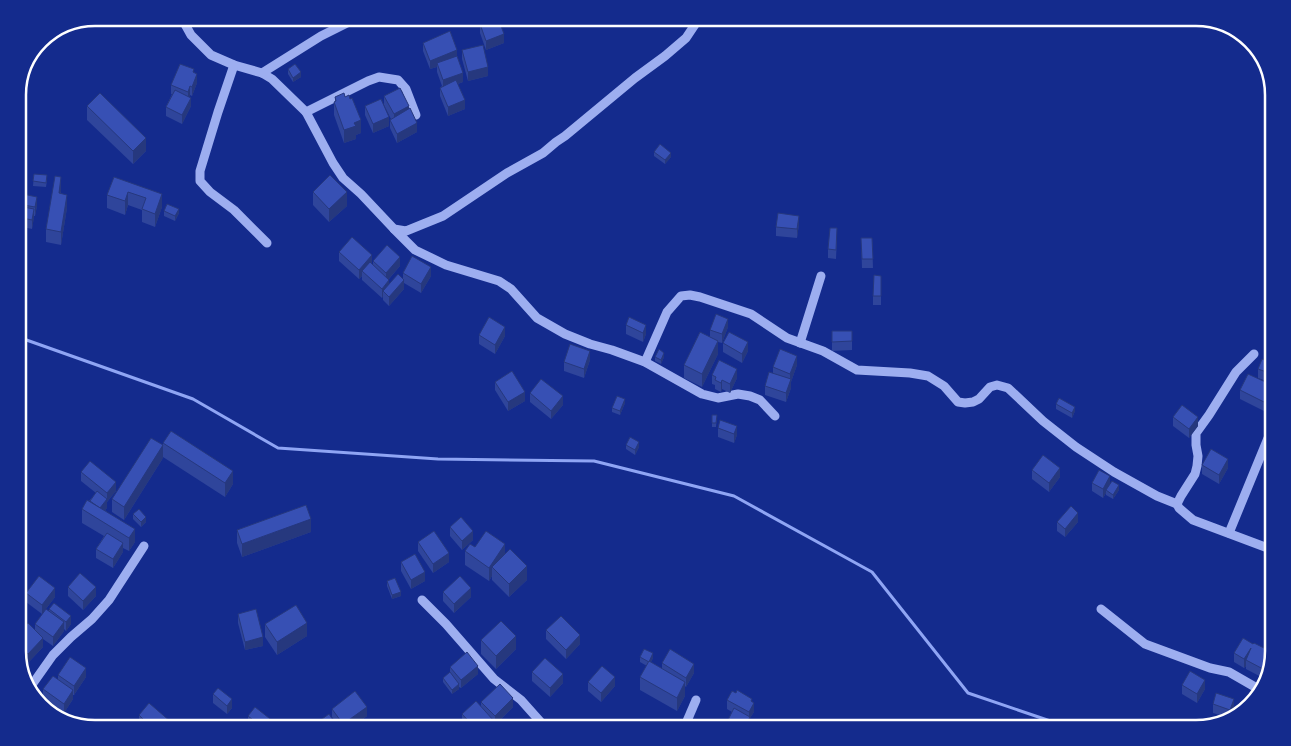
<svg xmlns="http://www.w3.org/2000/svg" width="1291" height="746" viewBox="0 0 1291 746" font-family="Signika,sans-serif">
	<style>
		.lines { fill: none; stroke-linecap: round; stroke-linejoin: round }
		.stream { stroke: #8fa5f4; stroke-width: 3 }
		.minor { stroke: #9daef0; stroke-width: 9 }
		.wall { fill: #2f459b }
		.shaded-wall { fill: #26387e }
		.building { fill: #3750b4; stroke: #26387e }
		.rim { fill: none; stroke: #fff; stroke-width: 2.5 }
	</style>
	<rect width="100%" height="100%" fill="#142b8d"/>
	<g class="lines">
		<polyline class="stream" points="18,337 193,399 278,448 438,459 594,461 734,496 872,572 968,693 1071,728"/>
		<g class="minor">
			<polyline points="181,17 191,35 211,55 234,65 262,73 272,79 306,112 333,163 343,178 361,194 394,229 406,231 443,216 507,173 543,153 556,142 565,136 635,78 665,56 686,38 700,17"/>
			<polyline points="234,65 218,112 200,171 200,181 210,192 234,210 267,243"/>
			<polyline points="262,73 321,36 359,17"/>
			<polyline points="306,112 368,81 379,77 398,80 406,89 416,115"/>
			<polyline points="394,229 415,250 446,265 499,281 511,289 537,318 565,334 590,344 612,350 645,362 702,394 718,398 738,394 750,396 760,400 775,416"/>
			<polyline points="800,343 821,276"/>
			<polyline points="1254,354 1236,372 1209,415 1196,433 1196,445 1198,456 1197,466 1195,474 1181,496 1177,504 1179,508 1193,520 1273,550"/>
			<polyline points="645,362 667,312 681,296 690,295 700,297 751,314 787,338 823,351 857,370 910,373 928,376 944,386 958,402 965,403 973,402 979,399 990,387 997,385 1008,388 1043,421 1076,447 1114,472 1157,496 1177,504"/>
			<polyline points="1229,533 1273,426"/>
			<polyline points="422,600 446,624 494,679 521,700 546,728"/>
			<polyline points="1101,609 1145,644 1210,668 1229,672 1262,691"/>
			<polyline points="29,689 53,655 71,637 92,619 109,600 144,546"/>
			<polyline points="684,728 696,700"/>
		</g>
	</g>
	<g class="wall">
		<polygon points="480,24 504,43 486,50 480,33"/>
		<polygon points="423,43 457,56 463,82 458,84 465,109 448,116 440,96 440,88 442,86 437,72 437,67 430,69 423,51"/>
		<polygon points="462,50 488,76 468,81 462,59"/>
		<polygon points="288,69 301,77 293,82 288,74"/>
		<polygon points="194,73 197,83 192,96 190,95 189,97 191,106 182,124 166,116 166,107 172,94 171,94 171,85"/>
		<polygon points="384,96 409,109 417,132 397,143 390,128 390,120 391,119 384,105"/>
		<polygon points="335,97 361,133 356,135 356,139 344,143 334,115 334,102 335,102"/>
		<polygon points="87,106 146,151 133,164 87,120"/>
		<polygon points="365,106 389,126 373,133 365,115"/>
		<polygon points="654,152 671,157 665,164 654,156"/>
		<polygon points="34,174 47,180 46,187 33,186"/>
		<polygon points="114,177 162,207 155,227 142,222 142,210 128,205 125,215 107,208 107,195"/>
		<polygon points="61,190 61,193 67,208 61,245 46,242 46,229"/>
		<polygon points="313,192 347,206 329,222 313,205"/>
		<polygon points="18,193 37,206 35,216 34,216 32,229 18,226"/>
		<polygon points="164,211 179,213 175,221 164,216"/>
		<polygon points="799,224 797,238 776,236 776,227"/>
		<polygon points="837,237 836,259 828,258 828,249"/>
		<polygon points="861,238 872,238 873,268 862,268"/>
		<polygon points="339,252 372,264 373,265 373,261 400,266 389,279 389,283 403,279 403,273 431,276 421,293 404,283 404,289 389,306 383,300 383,296 382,298 362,280 362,276 359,279 339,261"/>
		<polygon points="881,276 881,305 873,305 873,296"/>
		<polygon points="626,325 646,334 643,342 626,334"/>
		<polygon points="728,327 722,343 718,342 718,354 702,387 684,378 684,365 710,337 710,330"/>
		<polygon points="832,331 852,331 852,350 832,351"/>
		<polygon points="479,335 505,336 495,354 479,344"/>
		<polygon points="723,343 748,351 742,363 723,352"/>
		<polygon points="655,357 664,357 661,364 655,361"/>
		<polygon points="590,360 584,378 564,371 564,362"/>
		<polygon points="1273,363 1273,379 1272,383 1258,378 1258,369"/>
		<polygon points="797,365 791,382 791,388 786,402 765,395 765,386 773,373 773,367"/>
		<polygon points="712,375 737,378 730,393 722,389 721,392 715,389 715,385 712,384"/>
		<polygon points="495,382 525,401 508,411 495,390"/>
		<polygon points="1240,390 1272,394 1264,411 1240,399"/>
		<polygon points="530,393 563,405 551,419 530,402"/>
		<polygon points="625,403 620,415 612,412 612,408"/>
		<polygon points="1056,404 1075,411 1072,418 1056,409"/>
		<polygon points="712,415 717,415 716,427 712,427"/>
		<polygon points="1173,417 1198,426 1189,438 1173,426"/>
		<polygon points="718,428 737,435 734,443 718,437"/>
		<polygon points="163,443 233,484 225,497 163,457"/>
		<polygon points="626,445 639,447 635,455 626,449"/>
		<polygon points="163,458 124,520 112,512 112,499"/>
		<polygon points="1202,465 1228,468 1219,484 1202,474"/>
		<polygon points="1032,470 1060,477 1049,492 1032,479"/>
		<polygon points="81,472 116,491 107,502 107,508 105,510 135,542 129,551 123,548 123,552 113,568 96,558 96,549 104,536 82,523 82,509 96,493 81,481"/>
		<polygon points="1092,483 1110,484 1119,490 1113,499 1106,495 1106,493 1103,498 1092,491"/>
		<polygon points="133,514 146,522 141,527 133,519"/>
		<polygon points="1057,522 1078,522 1065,537 1057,531"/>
		<polygon points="450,527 473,540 462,550 450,536"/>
		<polygon points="237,530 311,532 242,557 237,543"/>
		<polygon points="418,542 449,562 433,573 418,551"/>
		<polygon points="475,547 505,554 527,580 509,597 492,580 492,576 489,581 465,565 465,551"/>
		<polygon points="401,562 425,581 411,589 401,571"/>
		<polygon points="387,581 401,596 392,599 387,586"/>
		<polygon points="68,587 96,596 83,610 68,596"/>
		<polygon points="443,592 471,597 454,613 443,601"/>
		<polygon points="26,593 55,597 42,614 26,602"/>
		<polygon points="49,609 71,624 66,631 64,629 64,631 53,646 43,639 43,647 28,663 18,653 18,634 35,630 35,624 49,612"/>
		<polygon points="238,614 263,646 245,650 238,623"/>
		<polygon points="265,624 307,636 277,655 265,637"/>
		<polygon points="546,630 580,644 566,659 546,639"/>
		<polygon points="481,640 516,649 496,669 481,654"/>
		<polygon points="1234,653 1272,656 1270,665 1263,678 1246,669 1246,666 1244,668 1234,662"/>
		<polygon points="640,657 653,658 651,662 662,669 662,663 694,673 686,687 685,686 685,696 677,711 640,690 640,677 647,666 640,662"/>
		<polygon points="450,667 478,674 461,688 459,687 459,689 452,694 443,682 443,678 450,673"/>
		<polygon points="532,672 563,683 550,697 532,681"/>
		<polygon points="58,675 86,677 74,695 73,695 73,699 64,713 43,698 43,689 58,679"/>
		<polygon points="588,682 615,686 601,702 588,691"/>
		<polygon points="1182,685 1205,689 1197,703 1182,694"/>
		<polygon points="213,694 232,708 227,714 213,703"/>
		<polygon points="727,700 752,702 754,712 750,718 750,725 732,712 727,709"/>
		<polygon points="481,702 513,707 495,725 494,724 494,728 467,728 462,722 462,714 481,707"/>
		<polygon points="1213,704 1234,707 1230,718 1213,713"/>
		<polygon points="332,709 367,716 359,722 363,728 340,728 332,717"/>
		<polygon points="139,715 178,728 137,728 139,726"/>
		<polygon points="248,716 274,728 252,728 248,725"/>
	</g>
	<g class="shaded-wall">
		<polygon points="504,34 504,43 486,50 486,41"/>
		<polygon points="457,50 457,58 437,63 437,67 430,69 430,61"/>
		<polygon points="488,67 488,76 468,81 468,72"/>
		<polygon points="301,72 301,77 293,82 293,78"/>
		<polygon points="463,73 463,82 443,89 443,80"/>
		<polygon points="197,74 197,83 192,96 192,87"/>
		<polygon points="190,86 190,95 188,101 188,92"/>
		<polygon points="191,98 191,106 182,124 182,115"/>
		<polygon points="465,100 465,109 448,116 448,107"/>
		<polygon points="409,106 409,115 394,123 394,114"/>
		<polygon points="389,117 389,126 373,133 373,124"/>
		<polygon points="361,120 361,133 356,135 356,139 344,143 344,130 354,123"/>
		<polygon points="417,123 417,132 397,143 397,134"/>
		<polygon points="146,138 146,151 133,164 133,151"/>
		<polygon points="671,153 671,157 665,164 665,160"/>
		<polygon points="61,177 61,190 59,206 59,193"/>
		<polygon points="128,192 128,205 125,215 125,201"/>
		<polygon points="347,192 347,206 329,222 329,209"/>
		<polygon points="162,194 162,207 155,227 155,214"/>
		<polygon points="67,195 67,208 61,245 61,232"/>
		<polygon points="37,197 37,206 35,216 35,207"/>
		<polygon points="34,209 34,218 32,229 32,220"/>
		<polygon points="179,209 179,213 175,221 175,216"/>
		<polygon points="799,216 799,224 797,238 797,229"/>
		<polygon points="372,255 372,264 364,273 362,271 362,276 359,279 359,270"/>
		<polygon points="400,257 400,266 386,282 386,273"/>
		<polygon points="431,267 431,276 421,293 421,284"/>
		<polygon points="389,280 389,289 383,291 383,296 382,298 382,289"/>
		<polygon points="404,280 404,289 389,306 389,297"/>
		<polygon points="728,319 728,327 722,343 722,334"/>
		<polygon points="646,325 646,334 643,342 643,333"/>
		<polygon points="505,327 505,336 495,354 495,345"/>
		<polygon points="718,341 718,354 702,387 702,374"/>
		<polygon points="748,342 748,351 742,363 742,354"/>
		<polygon points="590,351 590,360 584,378 584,369"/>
		<polygon points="664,353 664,357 661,364 661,360"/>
		<polygon points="797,356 797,365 791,382 791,388 786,402 786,393 790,380 790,374"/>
		<polygon points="737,369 737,378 730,393 730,384"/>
		<polygon points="1273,371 1273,379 1272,383 1272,374"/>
		<polygon points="722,380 722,389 721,392 721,383"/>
		<polygon points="1272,385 1272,394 1264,411 1264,402"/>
		<polygon points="525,392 525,401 508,411 508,402"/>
		<polygon points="563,396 563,405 551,419 551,411"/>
		<polygon points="625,399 625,403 620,415 620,411"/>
		<polygon points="1075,407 1075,411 1072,418 1072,413"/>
		<polygon points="1198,417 1198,426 1189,438 1189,429"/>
		<polygon points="737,426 737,435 734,443 734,434"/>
		<polygon points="639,442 639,447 635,455 635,450"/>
		<polygon points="163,445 163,458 124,520 124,507"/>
		<polygon points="1228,459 1228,468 1219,484 1219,475"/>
		<polygon points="1060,468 1060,477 1049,492 1049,483"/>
		<polygon points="233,471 233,484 225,497 225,483"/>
		<polygon points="1110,476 1110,485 1106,490 1106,493 1103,498 1103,489"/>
		<polygon points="116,482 116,491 107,502 107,508 98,519 98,510 107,499 107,493"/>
		<polygon points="1119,485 1119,490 1113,499 1113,495"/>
		<polygon points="1078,513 1078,522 1065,537 1065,529"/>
		<polygon points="146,517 146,522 141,527 141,522"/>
		<polygon points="311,519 311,532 242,557 242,544"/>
		<polygon points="135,529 135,542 129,551 129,538"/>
		<polygon points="473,531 473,540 462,550 462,541"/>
		<polygon points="123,543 123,552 113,568 113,559"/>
		<polygon points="505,544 505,557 492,567 492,576 489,581 489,568"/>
		<polygon points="449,553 449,562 433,573 433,564"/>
		<polygon points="527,566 527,580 509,597 509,584"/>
		<polygon points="425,572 425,581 411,589 411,580"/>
		<polygon points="96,587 96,596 83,610 83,601"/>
		<polygon points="55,588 55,597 42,614 42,605"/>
		<polygon points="471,588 471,597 454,613 454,604"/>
		<polygon points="401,592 401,596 392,599 392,595"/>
		<polygon points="71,616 71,624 66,631 66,622"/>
		<polygon points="64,622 64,631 53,646 53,637"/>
		<polygon points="307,623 307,636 277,655 277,642"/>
		<polygon points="580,635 580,644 566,659 566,650"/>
		<polygon points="516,636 516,649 496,669 496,656"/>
		<polygon points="263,637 263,646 245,650 245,642"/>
		<polygon points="43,638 43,647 28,663 28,654"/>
		<polygon points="1251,648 1246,660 1246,666 1244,668 1244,659"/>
		<polygon points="1272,652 1272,656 1270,665 1263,678 1263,669"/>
		<polygon points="653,653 653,658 649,666 649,662"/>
		<polygon points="694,664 694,673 686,687 686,678"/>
		<polygon points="478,666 478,674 461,688 461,680"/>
		<polygon points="86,668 86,677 74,695 74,686"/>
		<polygon points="563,674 563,683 550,697 550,688"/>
		<polygon points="615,677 615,686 601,702 601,693"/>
		<polygon points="1205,680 1205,689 1197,703 1197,694"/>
		<polygon points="685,682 685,696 677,711 677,698"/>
		<polygon points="459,684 459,689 452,694 452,690"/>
		<polygon points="73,690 73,699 64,713 64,704"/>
		<polygon points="513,698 513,707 495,725 495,716"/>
		<polygon points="232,699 232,708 227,714 227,706"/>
		<polygon points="752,699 752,706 754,703 754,712 750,718 750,725 749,728 744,728 749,719 749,712 751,701"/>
		<polygon points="1234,699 1234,707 1230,718 1230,710"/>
		<polygon points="367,707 367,716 350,728 343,728 343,724"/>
		<polygon points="333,720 333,725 328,728 322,728"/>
		<polygon points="494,721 494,728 485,728"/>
		<polygon points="274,722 274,728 268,728"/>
	</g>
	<g class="building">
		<polygon points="497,18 498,18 504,34 486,41 480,24"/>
		<polygon points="450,31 457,50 430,61 423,43"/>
		<polygon points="483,45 488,67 468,72 462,50"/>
		<polygon points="457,56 463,73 443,80 437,63"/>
		<polygon points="180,64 194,69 193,72 197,74 192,87 190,86 188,92 171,85"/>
		<polygon points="295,64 301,72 293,78 288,69"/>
		<polygon points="456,80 465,100 448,107 440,88"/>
		<polygon points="400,88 409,106 394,114 384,96"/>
		<polygon points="175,90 191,98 182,115 166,107"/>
		<polygon points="100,93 146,138 133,151 87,106"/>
		<polygon points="344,93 345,97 349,95 350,99 352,98 361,120 354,123 356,126 344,130 334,102 336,101 335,97"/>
		<polygon points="381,99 389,117 373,124 365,106"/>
		<polygon points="410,108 417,123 397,134 390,120"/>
		<polygon points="660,144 671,153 665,160 654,152"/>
		<polygon points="34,174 47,175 46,183 33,181"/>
		<polygon points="330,175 347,192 329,209 313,192"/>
		<polygon points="55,176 61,177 59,193 67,195 61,232 46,229"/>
		<polygon points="114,177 162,194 155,214 142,209 146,198 128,192 125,201 107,195"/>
		<polygon points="18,193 37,197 35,207 18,204"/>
		<polygon points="167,204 179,209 175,216 164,211"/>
		<polygon points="18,206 34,209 32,220 18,217"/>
		<polygon points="778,213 799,216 797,229 776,227"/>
		<polygon points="830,228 837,228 836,250 828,249"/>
		<polygon points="352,237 372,255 359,270 339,252"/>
		<polygon points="861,238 872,238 873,259 862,259"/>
		<polygon points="387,245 400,257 386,273 373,261"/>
		<polygon points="412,256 431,267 421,284 403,273"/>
		<polygon points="370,262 389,280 382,289 362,271"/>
		<polygon points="398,274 404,280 389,297 383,291"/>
		<polygon points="874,275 881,276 881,296 873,296"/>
		<polygon points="716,314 728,319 722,334 710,330"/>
		<polygon points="489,317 505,327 495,345 479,335"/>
		<polygon points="629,317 646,325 643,333 626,325"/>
		<polygon points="832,331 852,331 852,341 832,342"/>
		<polygon points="700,332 718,341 702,374 684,365"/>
		<polygon points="729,332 748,342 742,354 723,343"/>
		<polygon points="570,344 590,351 584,369 564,362"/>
		<polygon points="659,349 664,353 661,360 655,357"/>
		<polygon points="780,349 797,356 790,374 773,367"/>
		<polygon points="1262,359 1273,363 1273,371 1272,374 1258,369"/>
		<polygon points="719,360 737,369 730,384 722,380 721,383 715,380 716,377 712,375"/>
		<polygon points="512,371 525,392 508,402 495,382"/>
		<polygon points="769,372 791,379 786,393 765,386"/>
		<polygon points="1248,374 1272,385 1264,402 1240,390"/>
		<polygon points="541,379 563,396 551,411 530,393"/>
		<polygon points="617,396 625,399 620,411 612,408"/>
		<polygon points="1059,398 1075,407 1072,413 1056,404"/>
		<polygon points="1182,405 1198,417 1189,429 1173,417"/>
		<polygon points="712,415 717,415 716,423 712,423"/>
		<polygon points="720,420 737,426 734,434 718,428"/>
		<polygon points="171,431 233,471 225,483 163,443"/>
		<polygon points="630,437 639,442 635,450 626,445"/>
		<polygon points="151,438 163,445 124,507 112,499"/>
		<polygon points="1211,449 1228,459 1219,475 1202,465"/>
		<polygon points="1043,455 1060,468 1049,483 1032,470"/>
		<polygon points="90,461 116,482 107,493 81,472"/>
		<polygon points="1099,470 1110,476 1103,489 1092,483"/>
		<polygon points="1112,481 1119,485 1113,495 1106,490"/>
		<polygon points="97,491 107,499 100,508 90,501"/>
		<polygon points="87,500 135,529 129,538 82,509"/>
		<polygon points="306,505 311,519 242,544 237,530"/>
		<polygon points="1071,506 1078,513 1065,529 1057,522"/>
		<polygon points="139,509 146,517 141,522 133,514"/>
		<polygon points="461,517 473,531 462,541 450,527"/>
		<polygon points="434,531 449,553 433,564 418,542"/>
		<polygon points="486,531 505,544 489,568 465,551 470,544 475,547"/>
		<polygon points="107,533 123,543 113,559 96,549"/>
		<polygon points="510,549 527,566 509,584 492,567"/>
		<polygon points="415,554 425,572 411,580 401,562"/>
		<polygon points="80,573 96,587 83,601 68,587"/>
		<polygon points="39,576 55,588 42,605 26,593"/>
		<polygon points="460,576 471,588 454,604 443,592"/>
		<polygon points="395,578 401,592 392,595 387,581"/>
		<polygon points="54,603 71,616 66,622 49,609"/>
		<polygon points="296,605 307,623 277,642 265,624"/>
		<polygon points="46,609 64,622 53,637 35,624"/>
		<polygon points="256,609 263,637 245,642 238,614"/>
		<polygon points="561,616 580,635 566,650 546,630"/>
		<polygon points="501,621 516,636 496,656 481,640"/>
		<polygon points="28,623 43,638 28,654 18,644 18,634"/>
		<polygon points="1243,638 1253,644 1254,643 1272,652 1263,669 1246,660 1251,648 1244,659 1234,653"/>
		<polygon points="644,649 653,653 649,662 640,657"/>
		<polygon points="670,649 694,664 686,678 662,663"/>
		<polygon points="467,652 478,666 461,680 450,667"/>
		<polygon points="70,657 86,668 74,686 58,675"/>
		<polygon points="545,658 563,674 550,688 532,672"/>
		<polygon points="649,661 685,682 677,698 640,677"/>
		<polygon points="602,666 615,677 601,693 588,682"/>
		<polygon points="1190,671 1205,680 1197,694 1182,685"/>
		<polygon points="450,672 459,684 452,690 443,678"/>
		<polygon points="53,676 73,690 64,704 43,689"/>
		<polygon points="500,684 513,698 495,716 481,702"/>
		<polygon points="218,688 232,699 227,706 213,694"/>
		<polygon points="737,690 752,699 751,701 754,703 749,712 727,700 732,691 736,693"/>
		<polygon points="355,691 367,707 343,724 332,709"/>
		<polygon points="1216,693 1234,699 1230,710 1213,704"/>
		<polygon points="476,701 494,721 485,728 475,728 462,714"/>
		<polygon points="149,703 178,728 137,728 144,720 139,715"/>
		<polygon points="255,707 274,722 268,728 263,728 248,716"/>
		<polygon points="734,708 750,717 744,728 724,728"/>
		<polygon points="329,714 333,720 322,728 318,728 315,724"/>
		<polygon points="357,720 363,727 361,728 348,728"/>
		<polygon points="536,721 544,728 529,728"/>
	</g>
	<path d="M0 0H1291V746H0ZM95 26H1196A69 69 0 0 1 1265 95V651A69 69 0 0 1 1196 720H95A69 69 0 0 1 26 651V95A69 69 0 0 1 95 26Z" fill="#142b8d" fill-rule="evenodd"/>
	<path class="rim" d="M95 26H1196A69 69 0 0 1 1265 95V651A69 69 0 0 1 1196 720H95A69 69 0 0 1 26 651V95A69 69 0 0 1 95 26Z"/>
</svg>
